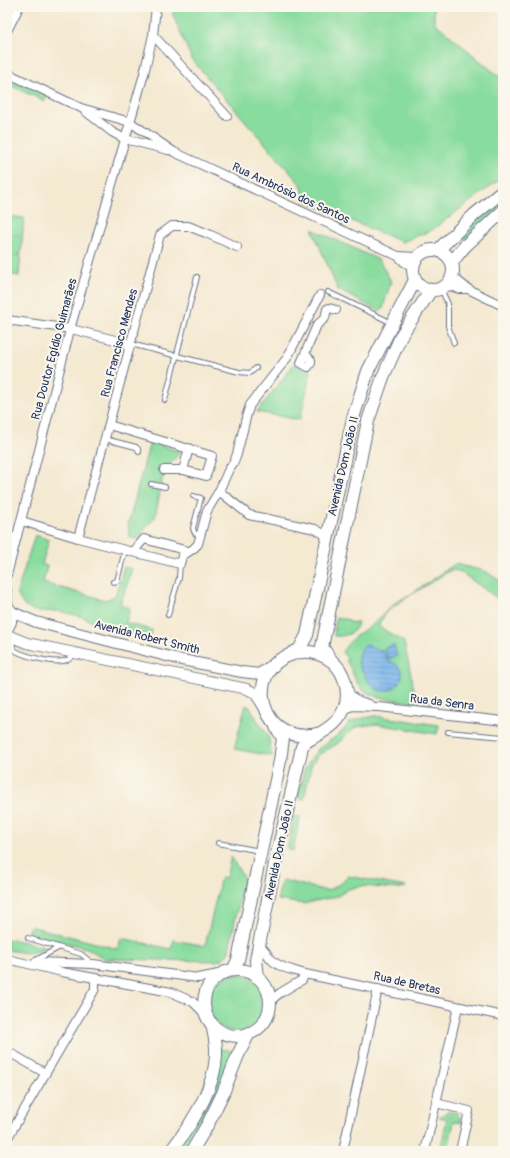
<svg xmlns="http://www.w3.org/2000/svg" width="510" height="1158" viewBox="0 0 510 1158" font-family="Pangolin,sans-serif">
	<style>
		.green { fill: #88dc9e; stroke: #52867e }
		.park { fill: url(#park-tufts); stroke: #52867e }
		.water { fill: url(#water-rules); stroke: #4a72a4 }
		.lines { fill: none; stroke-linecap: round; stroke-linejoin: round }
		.service-casing { stroke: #677086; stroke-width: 6 }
		.minor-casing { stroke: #677086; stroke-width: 10 }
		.tertiary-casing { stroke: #677086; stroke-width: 12 }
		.secondary-casing { stroke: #677086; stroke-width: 14 }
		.service { stroke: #fff; stroke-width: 4 }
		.minor { stroke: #fff; stroke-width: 8 }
		.tertiary { stroke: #fff; stroke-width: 10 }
		.secondary { stroke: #fff; stroke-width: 12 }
		.labels { text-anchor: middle; stroke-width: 4; stroke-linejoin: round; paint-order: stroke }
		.street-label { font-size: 12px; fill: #1b2f5e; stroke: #fbf7ec }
	</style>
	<defs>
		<pattern id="park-tufts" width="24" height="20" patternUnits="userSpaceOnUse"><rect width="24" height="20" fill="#88dc9e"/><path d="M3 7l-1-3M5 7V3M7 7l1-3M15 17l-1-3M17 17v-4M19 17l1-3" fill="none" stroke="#75bd8a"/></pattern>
		<pattern id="water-rules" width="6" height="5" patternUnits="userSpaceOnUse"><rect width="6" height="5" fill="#78b5eb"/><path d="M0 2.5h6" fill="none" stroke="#6294c2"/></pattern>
	</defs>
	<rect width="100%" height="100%" fill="#fbf7ec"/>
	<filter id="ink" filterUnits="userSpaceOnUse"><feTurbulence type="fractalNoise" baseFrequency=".025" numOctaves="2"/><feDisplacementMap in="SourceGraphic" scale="8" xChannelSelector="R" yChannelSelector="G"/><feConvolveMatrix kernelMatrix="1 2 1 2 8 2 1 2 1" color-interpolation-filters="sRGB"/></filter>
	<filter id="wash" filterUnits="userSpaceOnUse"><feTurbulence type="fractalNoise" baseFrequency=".012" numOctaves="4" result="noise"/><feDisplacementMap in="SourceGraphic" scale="16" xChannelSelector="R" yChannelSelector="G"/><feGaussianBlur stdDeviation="0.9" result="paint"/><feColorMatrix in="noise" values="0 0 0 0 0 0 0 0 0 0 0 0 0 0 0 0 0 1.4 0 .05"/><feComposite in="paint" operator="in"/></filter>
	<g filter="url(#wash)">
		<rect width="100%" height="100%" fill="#f4e9d1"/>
		<g class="green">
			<polygon points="173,7 434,7 434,22 503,80 503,177 432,230 402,242 304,201 302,186 192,60 173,15"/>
			<polygon points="8,77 48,94 45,101 7,84"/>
			<polygon points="503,196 503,206 465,240 460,235"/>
			<polygon points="312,229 379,260 391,281 383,308 379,311 338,290"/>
			<polygon points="294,364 311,371 300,420 257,412"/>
			<polygon points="150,442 181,452 164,470 155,518 146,527 140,538 130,538 128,525"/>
			<polygon points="35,535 49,540 42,564 47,566 43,583 105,600 115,596 124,567 132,569 120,605 130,608 126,623 152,630 151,637 96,624 83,617 58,611 40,612 32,610 24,606 19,598 17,592"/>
			<path d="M455 564 485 571 503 583V617L500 600 459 571 451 570 392 607 385 614 378 626 404 642 416 699 437 704C418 702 373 702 360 687 354 679 351 668 346 660L347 658 342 652C348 642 360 631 370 627L396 602 411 594Z"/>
			<path d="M336 617 348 620 349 622 358 623C355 634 345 637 334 636Z"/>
			<polygon points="246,705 250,707 259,723 268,735 272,756 234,749"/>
			<polygon points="375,716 439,725 437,734 376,724 356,727 337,744 318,755 311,766 304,799 298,798 304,771 309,761 318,749 341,733 349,723 359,719"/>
			<polygon points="294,816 300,817 293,851 287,849"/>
			<polygon points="231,856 244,879 228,954 222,959 216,961 105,959 87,948 28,934 30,926 118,949 121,938 171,949 174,940 205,946 221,877 226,878"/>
			<polygon points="348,876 406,887 397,889 363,886 348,889 338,896 303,904 277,900 282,880 327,891 338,885"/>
			<polygon points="7,939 26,942 49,949 27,953 7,950"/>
			<circle cx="237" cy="1003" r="29"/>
			<polygon points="219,1049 235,1051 199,1131 185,1151 177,1151"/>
		</g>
		<g class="park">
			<polygon points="7,216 24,218 19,276 7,274"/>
			<polygon points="448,1111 457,1113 462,1123 454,1121 448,1151 440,1151 447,1119 439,1117"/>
		</g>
		<g class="water">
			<path d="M365 645C372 645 375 650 382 650L387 660C418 670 394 699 376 689 369 685 365 676 361 669 355 660 358 652 365 645Z"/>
			<polygon points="394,645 397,656 388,659 384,648"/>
		</g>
	</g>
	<g filter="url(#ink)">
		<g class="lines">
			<defs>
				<g id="service">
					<polyline points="441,289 448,304 448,326 454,343"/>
					<polyline points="328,292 386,320"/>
					<polyline points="131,344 239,372 250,373 256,368"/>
					<polyline points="165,400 197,277"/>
					<polyline points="105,439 136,447 138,449 139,452"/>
					<polyline points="151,484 165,487"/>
					<path d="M193 496 201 498 193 528C194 534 196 535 201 536"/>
					<polyline points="113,582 117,581 125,550"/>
					<polyline points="168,615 179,578 180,564"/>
					<path d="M11 639 14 650C24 656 56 665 67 660 70 659 73 656 75 654"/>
					<polyline points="448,732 503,737"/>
					<polyline points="218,843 260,851"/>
					<polyline points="28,938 81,954 92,963"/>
					<polyline points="36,960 58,948"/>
				</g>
				<g id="minor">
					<polyline points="7,31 19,7"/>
					<polyline points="153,35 227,116"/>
					<polyline points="7,73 81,108 130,122 174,152 398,256 404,262 413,267"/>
					<polyline points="84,110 112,132 125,139 168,150"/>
					<polyline points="398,256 417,257"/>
					<polyline points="453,277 468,289"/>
					<polyline points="447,285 459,289 468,289 503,306"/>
					<polyline points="7,320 71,329 131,344"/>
					<polyline points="305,354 311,360 311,363 308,367 301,363 317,325 325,318 327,309 329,308 336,310"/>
					<polyline points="109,425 212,456 206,476 183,470 164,470"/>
					<polyline points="183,470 189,448"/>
					<polyline points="219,491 249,515 315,529 327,536"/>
					<polyline points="22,521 78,538 180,564 182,556 193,549 198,544 207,511 219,491 229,469 234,462 237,454 247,414 250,405 287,358 320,295"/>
					<polyline points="7,535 16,539"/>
					<polyline points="78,538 160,235 172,226 188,226 206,233 237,247"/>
					<polyline points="133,552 144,539 188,551"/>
					<polyline points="7,575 71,326 144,74 153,35 156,7"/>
					<polyline points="7,590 8,605"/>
					<path d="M348 690C352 700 359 701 369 704"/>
					<polyline points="344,710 352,706 379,707 503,721"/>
					<path d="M259 945C265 949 267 955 272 960 279 968 294 970 305 974L503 1016"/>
					<polyline points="7,959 62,972 171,992 193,1002 206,1015"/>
					<polyline points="36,962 93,964 198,978 219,974"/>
					<polyline points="270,1001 280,993 302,980 305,974"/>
					<polyline points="7,1051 45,1073"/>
					<polyline points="436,1103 469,1111 460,1151"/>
					<polyline points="7,1139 95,989 95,979"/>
					<polyline points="343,1151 378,989"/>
					<polyline points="425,1151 458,1007"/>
				</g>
				<g id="tertiary">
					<polyline points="7,605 12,612 11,622 7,630"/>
					<polyline points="12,612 36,622 182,660 242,672 259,674 272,665"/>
					<polyline points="7,635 27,643 247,689 255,693 264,707"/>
				</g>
				<g id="secondary">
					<circle cx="433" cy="270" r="20"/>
					<polyline points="438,250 474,215 503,191"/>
					<polyline points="452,262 465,246 503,211"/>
					<polyline points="292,653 299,650 307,635 353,418 368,371 415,280"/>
					<polyline points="331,660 322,647 368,421 383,377 402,334 431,290"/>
					<polyline points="233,970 238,960 242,941 280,761 283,738 276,727"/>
					<circle cx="237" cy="1003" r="33"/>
					<path d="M258 977 256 960 277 854 301 752C301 750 302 746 304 744 306 741 311 739 314 737 328 729 342 721 346 703 349 689 344 672 333 662 321 653 307 649 293 654 240 669 261 751 321 733"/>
					<path d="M171 1151C191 1125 215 1088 216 1055 217 1045 214 1034 212 1024"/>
					<polyline points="192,1151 209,1122 223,1093 238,1055 249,1033"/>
				</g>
			</defs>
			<use href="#service" class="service-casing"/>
			<use href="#minor" class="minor-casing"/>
			<use href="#tertiary" class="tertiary-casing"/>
			<use href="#secondary" class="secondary-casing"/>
			<use href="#service" class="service"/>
			<use href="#minor" class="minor"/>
			<use href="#tertiary" class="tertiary"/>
			<use href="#secondary" class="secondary"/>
		</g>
	</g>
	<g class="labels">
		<g class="street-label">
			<text transform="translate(291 193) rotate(25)" y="4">Rua Ambrósio dos Santos</text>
			<text transform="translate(119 343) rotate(-75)" y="4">Rua Francisco Mendes</text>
			<text transform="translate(54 349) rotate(-75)" y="4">Rua Doutor Egídio Guimarães</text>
			<text transform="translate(343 466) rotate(-77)" y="4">Avenida Dom João II</text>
			<text transform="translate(147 637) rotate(14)" y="4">Avenida Robert Smith</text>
			<text transform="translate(442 702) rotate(7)" y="4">Rua da Senra</text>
			<text transform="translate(279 850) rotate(-78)" y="4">Avenida Dom João II</text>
			<text transform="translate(407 983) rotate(13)" y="4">Rua de Bretas</text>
		</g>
	</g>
	<rect width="510" height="1158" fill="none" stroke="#fbf7ec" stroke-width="24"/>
</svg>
